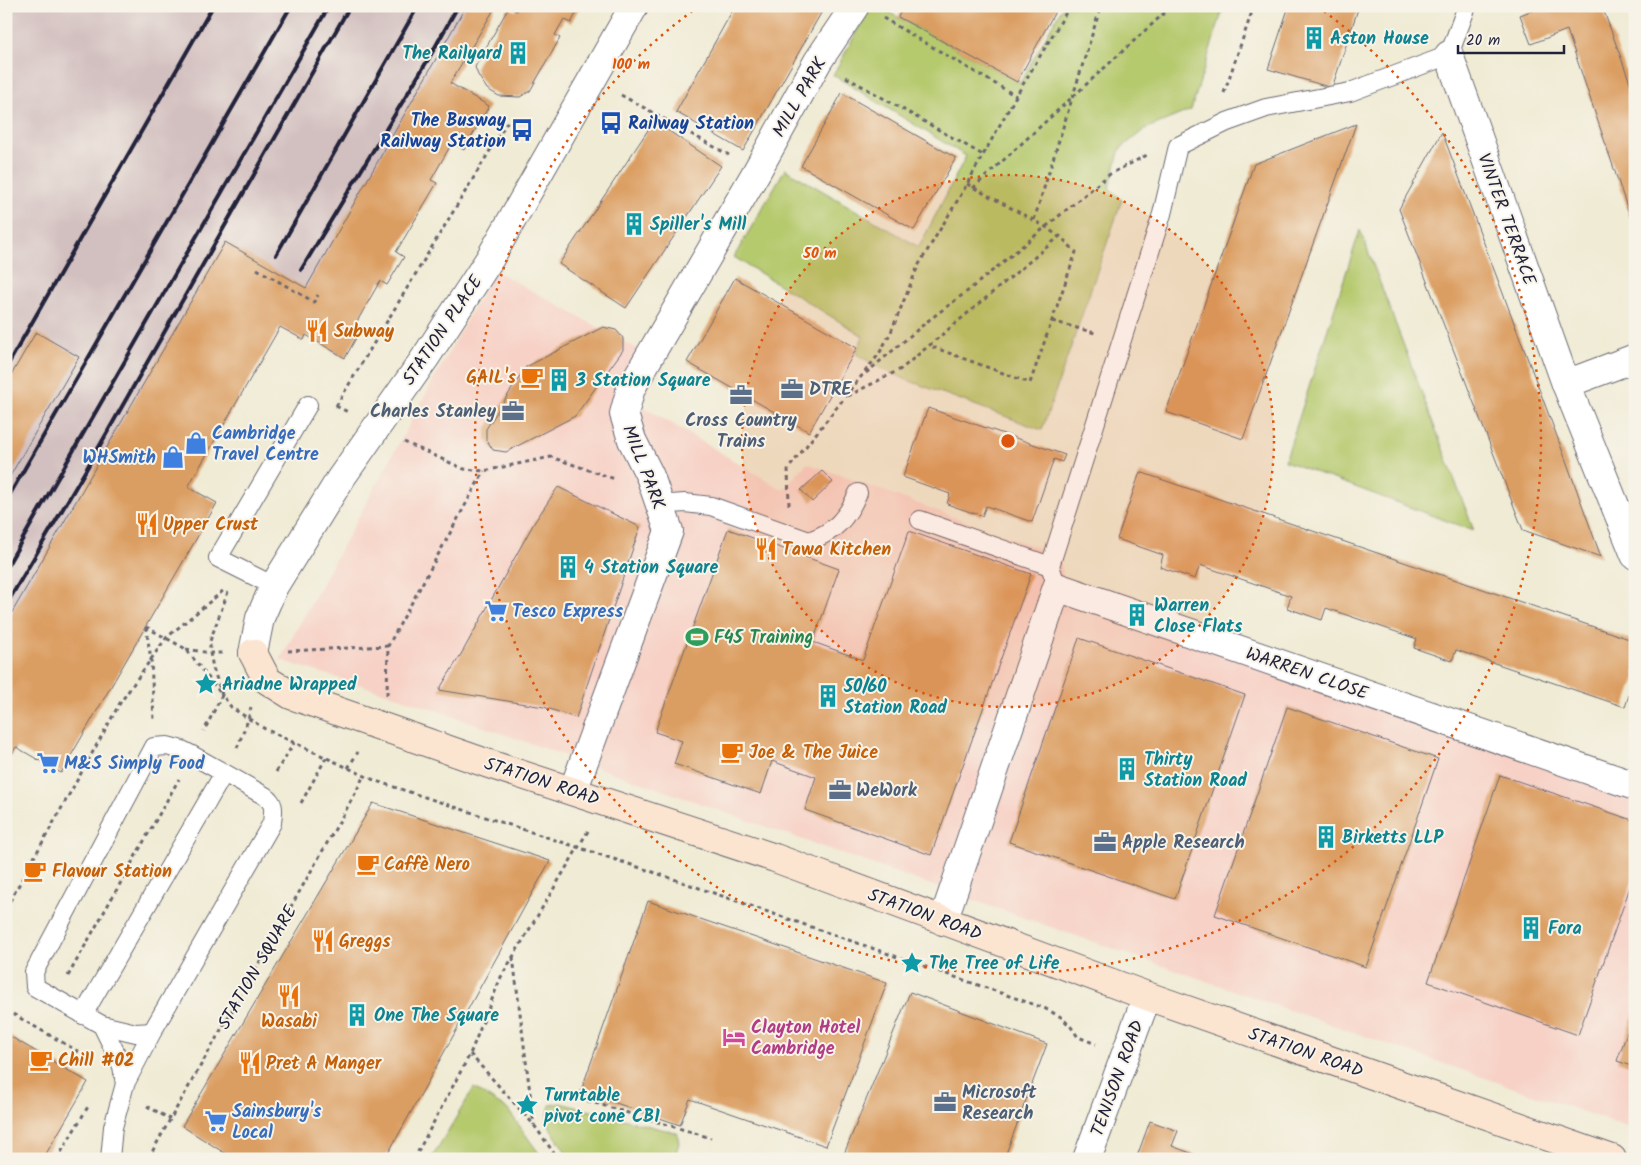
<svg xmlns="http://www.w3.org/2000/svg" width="1641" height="1165" viewBox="0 0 1641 1165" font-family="Kalam,sans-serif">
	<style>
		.built { fill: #f7d1c6 }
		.industrial { fill: #d2bfbf }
		.green { fill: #b5c96d; stroke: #6c7654 }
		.building { fill: #db9e62 }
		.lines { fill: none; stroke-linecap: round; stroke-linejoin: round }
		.lane-casing { stroke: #6a6871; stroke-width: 20 }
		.street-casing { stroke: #6a6871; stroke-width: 30 }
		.secondary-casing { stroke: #6a6871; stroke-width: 30 }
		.path { stroke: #6a6871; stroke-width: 3; stroke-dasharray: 4 4; stroke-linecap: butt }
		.lane { stroke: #fff; stroke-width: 18 }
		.street { stroke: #fff; stroke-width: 28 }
		.secondary { stroke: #fce5d0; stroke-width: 28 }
		.rail { stroke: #22223b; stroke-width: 4 }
		.ring { fill: none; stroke: #de560e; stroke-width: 2.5; stroke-dasharray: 2.5 5 }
		.labels { text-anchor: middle; stroke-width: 4; stroke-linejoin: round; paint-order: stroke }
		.culture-label { font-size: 18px; font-weight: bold; fill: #0d838f; stroke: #f7f3e8; text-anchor: start }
		.street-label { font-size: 18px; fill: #22223b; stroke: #f7f3e8 }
		.transit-label { font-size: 18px; font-weight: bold; fill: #164399; stroke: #f7f3e8; text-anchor: end }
		.food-label { font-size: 18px; font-weight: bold; fill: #c56008; stroke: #f7f3e8; text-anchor: start }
		.service-label { font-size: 18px; font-weight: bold; fill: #4e5e75; stroke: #f7f3e8; text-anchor: start }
		.shop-label { font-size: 18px; font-weight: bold; fill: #366cbe; stroke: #f7f3e8; text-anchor: start }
		.leisure-label { font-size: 18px; font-weight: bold; fill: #27864d; stroke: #f7f3e8; text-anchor: start }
		.hotel-label { font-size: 18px; font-weight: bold; fill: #b23c85; stroke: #f7f3e8; text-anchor: start }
		.centre { fill: #de560e; stroke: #f7f3e8; stroke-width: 2.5 }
		.ring-label { font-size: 15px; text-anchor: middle; font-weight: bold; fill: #de560e; stroke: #f7f3e8; stroke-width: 4; stroke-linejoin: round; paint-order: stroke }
	</style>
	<rect width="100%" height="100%" fill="#f7f3e8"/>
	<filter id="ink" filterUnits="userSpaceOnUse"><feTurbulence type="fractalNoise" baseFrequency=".02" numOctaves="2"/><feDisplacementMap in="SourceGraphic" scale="10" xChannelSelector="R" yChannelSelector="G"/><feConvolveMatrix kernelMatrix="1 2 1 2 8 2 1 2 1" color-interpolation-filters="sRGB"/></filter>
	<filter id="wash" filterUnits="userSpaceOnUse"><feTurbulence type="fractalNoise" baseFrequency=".0096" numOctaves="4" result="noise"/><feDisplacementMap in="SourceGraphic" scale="20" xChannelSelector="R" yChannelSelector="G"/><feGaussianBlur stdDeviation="1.12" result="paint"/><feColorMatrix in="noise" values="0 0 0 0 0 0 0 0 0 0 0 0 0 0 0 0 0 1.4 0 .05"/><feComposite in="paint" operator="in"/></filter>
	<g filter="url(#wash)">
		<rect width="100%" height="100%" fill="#f0ebd4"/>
		<polygon class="built" points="494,270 663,363 639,404 783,490 807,463 1060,556 1065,596 1635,794 1635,1130 990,906 396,696 280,660"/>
		<polygon class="industrial" points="6,6 496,6 450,83 489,106 464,150 452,143 431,179 437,183 396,252 404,257 387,285 379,281 355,325 361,329 345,358 306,335 280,327 188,486 217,503 61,773 17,747 6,764"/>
		<g class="green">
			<polygon points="871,6 877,6 1020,83 1063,6 1224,6 1191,110 1145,129 1120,149 1109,188 1122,200 1042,430 907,380 882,369 856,354 863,336 734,257 785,169 919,247 966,156 833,75"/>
			<polygon points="1360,230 1474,531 1285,461"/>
			<polygon points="474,1088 508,1110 543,1159 431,1159"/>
			<polygon points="560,1103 677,1133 679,1143 674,1159 570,1159 551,1129 547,1118 550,1105"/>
		</g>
		<g id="blocks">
			<g class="building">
				<polygon points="466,6 496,6 450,83 489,106 464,150 452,143 431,180 437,183 396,252 404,257 387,285 380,281 355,325 361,329 345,358 306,335 304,340 280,327 188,487 217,503 61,773 16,747 6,764 6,623 225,242 306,288"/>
				<polygon points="518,6 580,6 571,23 564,19 560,26 555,35 560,38 530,91 520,97 499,96 487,89 478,75 475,67 509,7 516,11"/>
				<polygon points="735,6 825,6 743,151 676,112"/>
				<polygon points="904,6 1058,6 1017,82 898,17"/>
				<polygon points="1289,6 1359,6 1332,88 1268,69"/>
				<polygon points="1544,6 1602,6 1635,96 1635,231 1567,30 1531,44 1520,15"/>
				<polygon points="842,93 956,158 914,230 801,166"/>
				<polygon points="654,121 721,166 626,308 559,264"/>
				<polygon points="1356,124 1243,439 1166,412 1254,164"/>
				<polygon points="1442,132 1564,455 1601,557 1523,530 1399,209"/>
				<polygon points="735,278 857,348 809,432 687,362"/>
				<polygon points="603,327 616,330 623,338 623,350 575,416 506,452 493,450 486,439 486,429 526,367"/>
				<polygon points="36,332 79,357 6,483 6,384"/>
				<polygon points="928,408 1065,455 1062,462 1054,459 1032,522 986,506 982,516 947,504 950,494 903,477"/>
				<polygon points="822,471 833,482 812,502 801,490"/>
				<polygon points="1140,472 1635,641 1635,678 1625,707 1456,650 1452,661 1414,648 1417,639 1326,608 1322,620 1287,608 1291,596 1200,565 1195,579 1160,567 1163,555 1117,539"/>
				<polygon points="558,487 640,527 576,718 544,707 439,690 463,651 534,523"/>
				<polygon points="728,529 839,569 813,642 863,660 909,531 1031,574 931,855 805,810 816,777 772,761 761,794 674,764 682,741 655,732"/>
				<polygon points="1079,638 1245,695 1175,899 1009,842"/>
				<polygon points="1287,707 1438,759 1366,967 1215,915"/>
				<polygon points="1500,775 1635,821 1635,873 1578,1035 1428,982"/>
				<polygon points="373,803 550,861 385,1159 234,1159 182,1126"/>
				<polygon points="648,901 887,983 826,1146 690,1099 680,1125 581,1091"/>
				<polygon points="910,992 1047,1044 1004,1159 842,1159"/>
				<polygon points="1634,1013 1635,1013 1635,1067 1617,1061"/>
				<polygon points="6,1034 88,1082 43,1159 6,1159"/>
				<polygon points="1150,1121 1178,1131 1172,1146 1206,1159 1136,1159"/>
			</g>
		</g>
	</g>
	<g filter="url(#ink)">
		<use href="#blocks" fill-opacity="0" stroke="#6a6871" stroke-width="1"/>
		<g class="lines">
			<defs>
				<g id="lane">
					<path d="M658 500 671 504 685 503 711 506 809 541C835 532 847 518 858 493"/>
					<polyline points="920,520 1050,566"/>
					<polyline points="274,586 218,558 308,405"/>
					<polyline points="1057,587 1050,566 1162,214 1178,146 1227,122 1266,108 1350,92 1449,55 1467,6"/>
					<path d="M167 746 182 750 192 755 265 796C276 804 273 811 272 823L152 1032 125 1084 122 1066 102 1025 35 987 34 972 154 747Z"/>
					<polyline points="83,1015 224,773"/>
					<polyline points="102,1025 136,1033 152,1032"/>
					<polyline points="110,1159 113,1127 125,1084"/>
				</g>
				<g id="street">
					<polyline points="1449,55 1566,384 1635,555"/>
					<polyline points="1566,384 1635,358"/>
					<polyline points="253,653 260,618 274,586 341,478 425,358 489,260 634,6"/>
					<polyline points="573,791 669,531 650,476 632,440 624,414 631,388 757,171 818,61 855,6"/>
					<polyline points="943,921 1057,587 1635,786"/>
					<polyline points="1087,1159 1147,996"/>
				</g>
				<polyline id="secondary" points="253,653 267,680 291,695 489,764 775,858 1147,996 1612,1159"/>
			</defs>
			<use href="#lane" class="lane-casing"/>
			<use href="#street" class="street-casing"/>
			<use href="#secondary" class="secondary-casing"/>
			<g class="path">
				<polyline points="883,18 1016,96"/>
				<polyline points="846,77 983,155"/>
				<polyline points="1224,93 1254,6"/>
				<polyline points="621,95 729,155"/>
				<polyline points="967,184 1046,227 1059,237"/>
				<polyline points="973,188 1172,6"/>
				<polyline points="1034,220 1101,6"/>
				<polyline points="257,269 314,302 318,295"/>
				<polyline points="1052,321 1095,333"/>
				<polyline points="866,373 929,320 969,290 1110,174 1149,154"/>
				<polyline points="848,396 901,369 1060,236 1076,252 1030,383 930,346"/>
				<polyline points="336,406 509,119"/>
				<polyline points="336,406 348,412"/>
				<polyline points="404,442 464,469 484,471 551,457 615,479"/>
				<polyline points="789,505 788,469 879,354 891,332 918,266 962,193 1016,96 1070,6"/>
				<polyline points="228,592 210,641 210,653 213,668 222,695 232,708 265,729 376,781 659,874 1044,1008 1061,1017 1071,1027 1078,1037 1096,1044"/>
				<polyline points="146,627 186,649 222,695 204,731"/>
				<polyline points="146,627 151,660 154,720"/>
				<polyline points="186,649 210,653 222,653"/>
				<polyline points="288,651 388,646"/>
				<polyline points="387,695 388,646 484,471"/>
				<polyline points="237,748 248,720 251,707"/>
				<polyline points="348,768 358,752"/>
				<polyline points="276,772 294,743"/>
				<polyline points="301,803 326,758"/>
				<polyline points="6,908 120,703 166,638 224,590"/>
				<polyline points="513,957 534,1125"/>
				<polyline points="68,976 179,779"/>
				<polyline points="6,1010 86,1056"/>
				<polyline points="470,1054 534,1125 558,1159"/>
				<polyline points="572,1096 711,1138"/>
				<polyline points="147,1106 170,1119"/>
				<polyline points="57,1159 89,1105"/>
				<polyline points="153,1159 152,1152 163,1132 356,792 364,775"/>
				<polyline points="414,1159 470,1054 501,977 588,831"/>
			</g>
			<use href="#lane" class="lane"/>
			<use href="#street" class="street"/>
			<use href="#secondary" class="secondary"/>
			<g class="rail">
				<polyline points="276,255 418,6"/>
				<polyline points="301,270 429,58 458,6"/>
				<polyline points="6,368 213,6"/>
				<polyline points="6,501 291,6"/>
				<polyline points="6,568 329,6"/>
				<polyline points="6,605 87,468 350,6"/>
			</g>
		</g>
	</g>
	<circle cx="1008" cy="441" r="266" fill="#de560e" fill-opacity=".12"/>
	<g class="ring">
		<circle cx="1008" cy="441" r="266"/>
		<path d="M1318 7A533 533 0 1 1 698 7"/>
	</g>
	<defs>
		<symbol id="building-bare" viewBox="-9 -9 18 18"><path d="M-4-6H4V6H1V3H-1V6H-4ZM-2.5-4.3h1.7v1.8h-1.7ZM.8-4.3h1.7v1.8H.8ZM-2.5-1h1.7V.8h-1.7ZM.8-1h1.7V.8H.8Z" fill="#0f9aa8" stroke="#f7f3e8" stroke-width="2.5" paint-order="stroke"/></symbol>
		<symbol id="bus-bare" viewBox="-9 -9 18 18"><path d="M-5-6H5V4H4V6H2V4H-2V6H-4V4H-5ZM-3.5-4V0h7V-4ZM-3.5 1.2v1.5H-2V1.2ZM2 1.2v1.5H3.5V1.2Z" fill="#1a4fb4" stroke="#f7f3e8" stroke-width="2.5" paint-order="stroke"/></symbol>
		<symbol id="restaurant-bare" viewBox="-9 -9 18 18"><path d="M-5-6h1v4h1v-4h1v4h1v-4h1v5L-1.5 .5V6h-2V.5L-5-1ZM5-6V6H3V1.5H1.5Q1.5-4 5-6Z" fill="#e8710a" stroke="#f7f3e8" stroke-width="2.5" paint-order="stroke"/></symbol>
		<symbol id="cafe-bare" viewBox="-9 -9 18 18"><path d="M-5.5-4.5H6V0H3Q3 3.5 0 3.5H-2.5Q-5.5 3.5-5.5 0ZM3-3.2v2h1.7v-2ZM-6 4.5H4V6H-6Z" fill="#e8710a" stroke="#f7f3e8" stroke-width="2.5" paint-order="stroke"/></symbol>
		<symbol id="office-bare" viewBox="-9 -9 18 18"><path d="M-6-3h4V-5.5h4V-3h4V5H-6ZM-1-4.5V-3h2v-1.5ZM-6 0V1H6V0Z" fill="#5c6f8a" stroke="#f7f3e8" stroke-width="2.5" paint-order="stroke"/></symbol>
		<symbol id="shop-bare" viewBox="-9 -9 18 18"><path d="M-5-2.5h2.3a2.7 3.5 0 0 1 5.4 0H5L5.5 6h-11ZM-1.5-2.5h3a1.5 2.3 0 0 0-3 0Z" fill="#3f7fe0" stroke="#f7f3e8" stroke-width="2.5" paint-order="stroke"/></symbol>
		<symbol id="supermarket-bare" viewBox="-9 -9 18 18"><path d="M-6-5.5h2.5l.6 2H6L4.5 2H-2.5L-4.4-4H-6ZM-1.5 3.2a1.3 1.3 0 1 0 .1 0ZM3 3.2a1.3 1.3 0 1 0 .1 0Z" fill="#3f7fe0" stroke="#f7f3e8" stroke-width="2.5" paint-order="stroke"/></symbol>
		<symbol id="stadium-bare" viewBox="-9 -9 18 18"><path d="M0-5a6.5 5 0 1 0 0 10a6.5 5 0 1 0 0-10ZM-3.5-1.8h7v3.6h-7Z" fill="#2e9e5b" stroke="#f7f3e8" stroke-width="2.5" paint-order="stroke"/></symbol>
		<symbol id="sight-bare" viewBox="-9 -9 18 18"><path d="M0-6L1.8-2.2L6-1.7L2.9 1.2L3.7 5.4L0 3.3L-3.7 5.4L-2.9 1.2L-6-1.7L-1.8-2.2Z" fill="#0f9aa8" stroke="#f7f3e8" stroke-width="2.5" paint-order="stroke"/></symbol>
		<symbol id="hotel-bare" viewBox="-9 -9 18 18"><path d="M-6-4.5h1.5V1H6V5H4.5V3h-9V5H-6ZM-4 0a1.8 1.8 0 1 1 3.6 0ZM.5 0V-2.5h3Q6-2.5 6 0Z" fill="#d1479c" stroke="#f7f3e8" stroke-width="2.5" paint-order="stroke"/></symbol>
	</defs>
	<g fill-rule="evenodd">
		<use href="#building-bare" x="1298" y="22" width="32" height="32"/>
		<use href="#building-bare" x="502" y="37" width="32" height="32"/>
		<use href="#bus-bare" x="595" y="107" width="32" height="32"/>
		<use href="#bus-bare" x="506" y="114" width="32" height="32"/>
		<use href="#building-bare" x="618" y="208" width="32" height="32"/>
		<use href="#restaurant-bare" x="301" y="315" width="32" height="32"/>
		<use href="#cafe-bare" x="516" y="361" width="32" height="32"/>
		<use href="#building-bare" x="543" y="364" width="32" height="32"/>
		<use href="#office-bare" x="776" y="373" width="32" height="32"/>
		<use href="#office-bare" x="725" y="379" width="32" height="32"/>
		<use href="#office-bare" x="497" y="395" width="32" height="32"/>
		<use href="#shop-bare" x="180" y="427" width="32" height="32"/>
		<use href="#shop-bare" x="157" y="441" width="32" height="32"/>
		<use href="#restaurant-bare" x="131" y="508" width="32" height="32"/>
		<use href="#restaurant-bare" x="750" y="533" width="32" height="32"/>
		<use href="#building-bare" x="552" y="551" width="32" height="32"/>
		<use href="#supermarket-bare" x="480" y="595" width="32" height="32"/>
		<use href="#building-bare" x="1121" y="599" width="32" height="32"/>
		<use href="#stadium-bare" x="681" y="621" width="32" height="32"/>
		<use href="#sight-bare" x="190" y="668" width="32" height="32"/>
		<use href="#building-bare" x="812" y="680" width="32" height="32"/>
		<use href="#cafe-bare" x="716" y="736" width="32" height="32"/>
		<use href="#supermarket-bare" x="32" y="747" width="32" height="32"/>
		<use href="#building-bare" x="1111" y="753" width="32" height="32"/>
		<use href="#office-bare" x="824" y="774" width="32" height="32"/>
		<use href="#building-bare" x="1310" y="821" width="32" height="32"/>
		<use href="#office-bare" x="1089" y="826" width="32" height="32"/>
		<use href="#cafe-bare" x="352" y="848" width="32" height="32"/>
		<use href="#cafe-bare" x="19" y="855" width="32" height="32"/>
		<use href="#building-bare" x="1515" y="912" width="32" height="32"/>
		<use href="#restaurant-bare" x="307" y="925" width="32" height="32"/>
		<use href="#sight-bare" x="896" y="947" width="32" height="32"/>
		<use href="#restaurant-bare" x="273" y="980" width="32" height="32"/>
		<use href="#building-bare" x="341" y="999" width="32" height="32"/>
		<use href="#hotel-bare" x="718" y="1021" width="32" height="32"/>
		<use href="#cafe-bare" x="25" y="1044" width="32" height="32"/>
		<use href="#restaurant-bare" x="234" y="1047" width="32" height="32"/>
		<use href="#office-bare" x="929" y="1086" width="32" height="32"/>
		<use href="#sight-bare" x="511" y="1089" width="32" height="32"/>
		<use href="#supermarket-bare" x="200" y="1105" width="32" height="32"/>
	</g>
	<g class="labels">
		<g class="culture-label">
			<text x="1330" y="44">Aston House</text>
			<text x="502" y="59" text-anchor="end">The Railyard</text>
			<text x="650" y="230">Spiller's Mill</text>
			<text x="576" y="386">3 Station Square</text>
			<text x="584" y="573">4 Station Square</text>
			<text x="1154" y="611">Warren<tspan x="1154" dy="21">Close Flats</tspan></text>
			<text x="222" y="690">Ariadne Wrapped</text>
			<text x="844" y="692">50/60<tspan x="844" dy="21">Station Road</tspan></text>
			<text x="1144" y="765">Thirty<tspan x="1144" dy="21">Station Road</tspan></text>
			<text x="1342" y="843">Birketts LLP</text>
			<text x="1548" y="934">Fora</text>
			<text x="929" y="969">The Tree of Life</text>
			<text x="374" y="1021">One The Square</text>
			<text x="544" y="1101">Turntable<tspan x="544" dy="21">pivot cone CB1</tspan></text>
		</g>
		<g class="street-label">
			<text transform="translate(799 97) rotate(-60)" y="6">MILL PARK</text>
			<text transform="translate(1507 219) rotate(70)" y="6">VINTER TERRACE</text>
			<text transform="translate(442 330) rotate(-56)" y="6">STATION PLACE</text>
			<text transform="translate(644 467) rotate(69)" y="6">MILL PARK</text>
			<text transform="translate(1307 673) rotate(19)" y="6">WARREN CLOSE</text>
			<text transform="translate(542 781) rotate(18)" y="6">STATION ROAD</text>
			<text transform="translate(925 914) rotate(20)" y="6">STATION ROAD</text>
			<text transform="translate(257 967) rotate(-60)" y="6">STATION SQUARE</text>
			<text transform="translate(1306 1052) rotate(19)" y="6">STATION ROAD</text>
			<text transform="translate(1117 1078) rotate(-70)" y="6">TENISON ROAD</text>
		</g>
		<g class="transit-label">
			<text x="506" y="126">The Busway<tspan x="506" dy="21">Railway Station</tspan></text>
			<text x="628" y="129" text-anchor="start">Railway Station</text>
		</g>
		<g class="food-label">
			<text x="334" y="337">Subway</text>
			<text x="516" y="383" text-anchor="end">GAIL's</text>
			<text x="163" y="530">Upper Crust</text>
			<text x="782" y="555">Tawa Kitchen</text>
			<text x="749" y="758">Joe &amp; The Juice</text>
			<text x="384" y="870">Caffè Nero</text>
			<text x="52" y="877">Flavour Station</text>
			<text x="339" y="947">Greggs</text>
			<text x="289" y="1027" text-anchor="middle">Wasabi</text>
			<text x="58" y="1066">Chill #02</text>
			<text x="266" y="1069">Pret A Manger</text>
		</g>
		<g class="service-label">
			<text x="809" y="395">DTRE</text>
			<text x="496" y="417" text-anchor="end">Charles Stanley</text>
			<text x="741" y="426" text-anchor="middle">Cross Country<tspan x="741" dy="21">Trains</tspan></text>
			<text x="856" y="796">WeWork</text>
			<text x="1122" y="848">Apple Research</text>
			<text x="962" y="1098">Microsoft<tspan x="962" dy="21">Research</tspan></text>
		</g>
		<g class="shop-label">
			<text x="212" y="439">Cambridge<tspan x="212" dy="21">Travel Centre</tspan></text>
			<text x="156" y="463" text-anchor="end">WHSmith</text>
			<text x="512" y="617">Tesco Express</text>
			<text x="64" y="769">M&amp;S Simply Food</text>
			<text x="232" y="1117">Sainsbury's<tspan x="232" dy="21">Local</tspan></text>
		</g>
		<g class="leisure-label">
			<text x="714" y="643">F45 Training</text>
		</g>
		<g class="hotel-label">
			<text x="751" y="1033">Clayton Hotel<tspan x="751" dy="21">Cambridge</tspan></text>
		</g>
	</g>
	<circle cx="1008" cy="441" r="8" class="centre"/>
	<g class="ring-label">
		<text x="631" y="69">100 m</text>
		<text x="820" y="258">50 m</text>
	</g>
	<rect width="1641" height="1165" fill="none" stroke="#f7f3e8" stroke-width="25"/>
	<path d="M1458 45v8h106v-8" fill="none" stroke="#22223b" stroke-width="2.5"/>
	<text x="1466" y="45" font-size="15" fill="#22223b" stroke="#f7f3e8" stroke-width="4" paint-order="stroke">20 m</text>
</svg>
